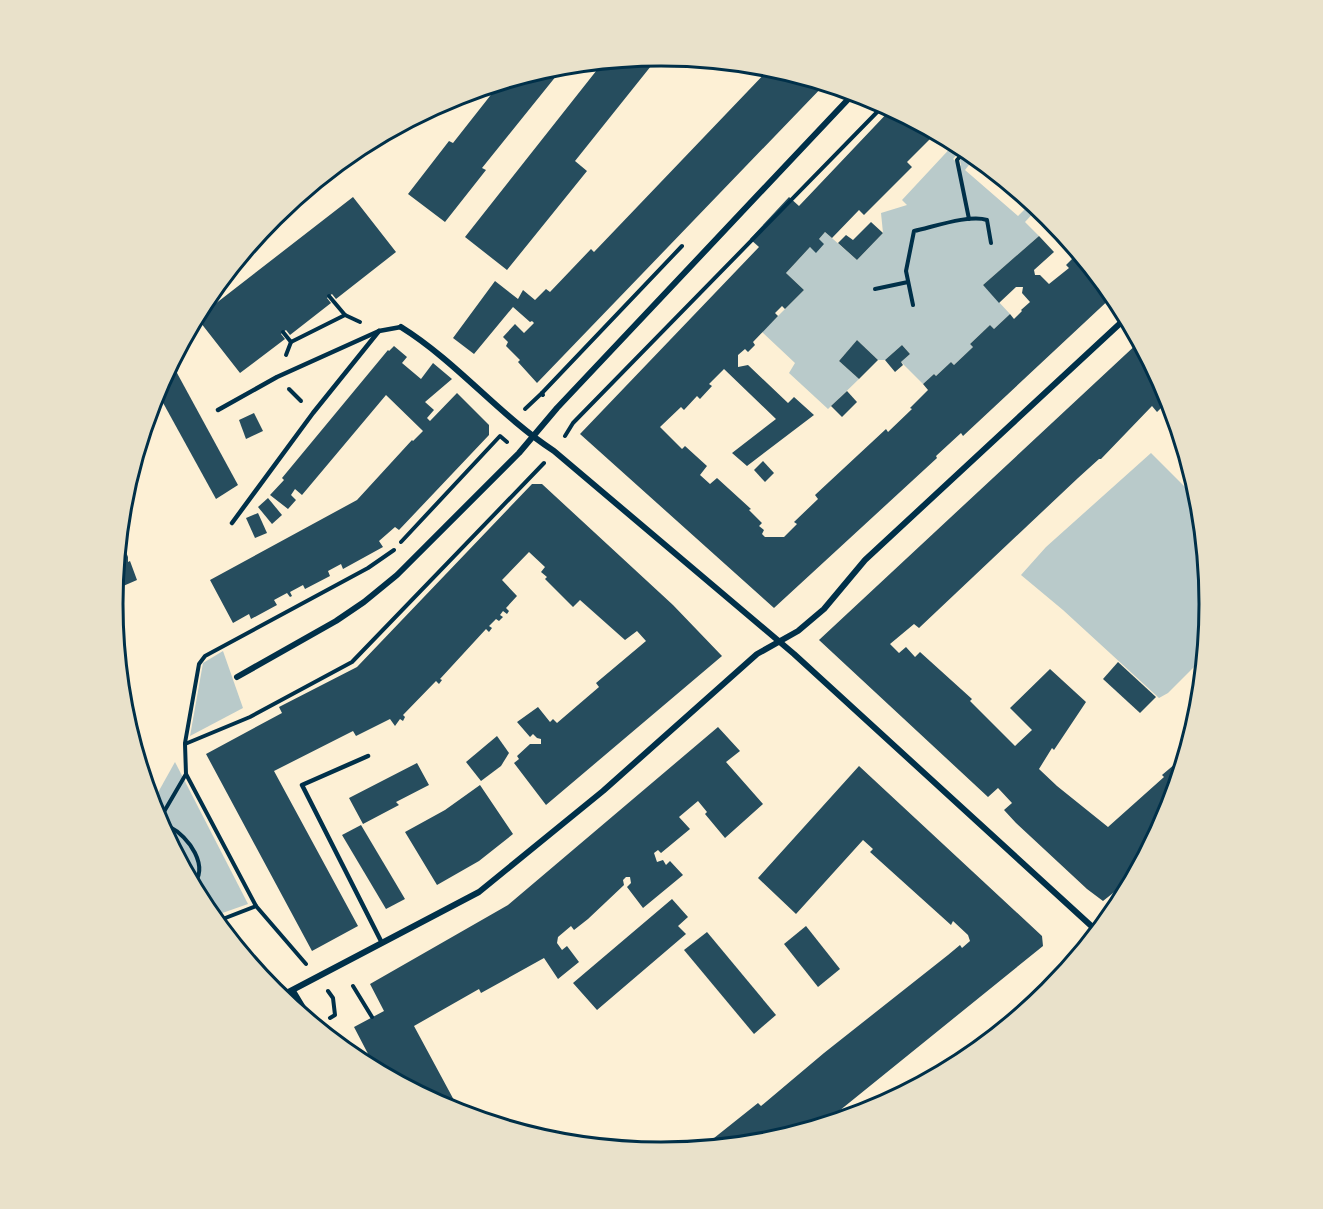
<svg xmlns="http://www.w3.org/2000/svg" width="1323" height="1209" viewBox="0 0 1323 1209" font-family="Barlow,sans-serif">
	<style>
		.green { fill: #b9caca }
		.building { fill: #264d5e }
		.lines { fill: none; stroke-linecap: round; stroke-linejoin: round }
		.path { stroke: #003049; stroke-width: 4 }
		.service { stroke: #003049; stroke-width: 4.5 }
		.minor { stroke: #003049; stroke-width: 6 }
		.rim { fill: none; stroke: #003049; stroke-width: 3 }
	</style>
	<rect width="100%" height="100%" fill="#fdf0d5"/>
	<g class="green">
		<polygon points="956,142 964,147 953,159 961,166 960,160 970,151 976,156 965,170 1018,216 1032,202 1036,205 1037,209 1025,222 1039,236 983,285 1010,314 994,329 990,325 970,344 973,347 954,365 951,362 936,376 934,374 923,384 901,362 910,354 902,345 885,360 878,360 857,340 839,361 859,379 828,409 789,373 795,363 762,332 804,290 786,273 810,247 816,252 819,239 825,232 857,260 883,233 881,213 907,205 902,200"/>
		<polygon points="1151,453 1200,502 1210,605 1205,656 1168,693 1159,698 1063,610 1021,575 1046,547"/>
		<polygon points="223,651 243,708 190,736 203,663"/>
		<polygon points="175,762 248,904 211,917 205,909 154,814 151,805"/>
	</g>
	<g class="building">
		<polygon points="659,56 575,161 587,171 507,270 465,237 604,61"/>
		<polygon points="736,63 743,64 756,65 747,74"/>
		<polygon points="565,65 482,168 486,170 445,222 408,194 449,141 453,143 501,82 555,66"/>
		<polygon points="771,67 826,83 537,383 518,362 520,360 506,346 508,342 503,337 515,324 524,333 534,323 532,321 530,322 513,307 474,354 453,338 495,281 518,299 523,290 535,300 546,289 550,292 591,249 594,252"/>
		<polygon points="892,108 937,132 907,162 912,167 864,215 859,210 832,238 825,232 819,239 824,244 816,253 810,247 786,273 804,290 785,309 782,306 775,313 778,316 753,342 755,345 748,352 745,349 738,355 738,367 748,365 788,403 794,397 814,415 747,466 732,453 776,419 724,369 709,384 712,386 700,399 697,396 684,410 681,407 660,427 682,449 685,446 707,466 700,475 710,484 717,478 751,509 749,510 762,523 759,526 764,530 762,534 765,537 784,537 797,524 794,522 818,499 815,495 886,429 888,432 912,409 910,408 928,390 923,384 934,374 936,376 951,362 954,365 973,347 970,344 990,325 994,329 1010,314 1014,319 1022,311 1021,310 1030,302 1022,293 1023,287 1016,287 999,303 983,285 1039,236 1054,252 1034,270 1035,275 1040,275 1049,284 1069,268 1066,265 1079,252 1114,295 963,436 961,433 936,456 937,458 774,608 580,434 759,247 750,239 789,197 799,206"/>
		<polygon points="353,197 396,252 336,299 332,294 329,296 327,298 331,303 290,335 286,330 283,332 281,334 285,339 240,373 197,318"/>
		<polygon points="871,222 883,233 857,260 838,243 846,235 853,240"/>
		<polygon points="857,340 878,360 859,379 839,361"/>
		<polygon points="1140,341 1170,399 1157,412 1152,406 1101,459 1099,459 1078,478 919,628 914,624 890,644 899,653 906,647 915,657 920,652 972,699 970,701 1015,746 1032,730 1010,708 1050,669 1086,702 1054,750 1052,748 1039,769 1057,786 1108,827 1164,777 1162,775 1182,758 1185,760 1169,815 1137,874 1103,901 1087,889 1016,823 1004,810 1012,803 998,788 988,797 819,640"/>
		<polygon points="902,345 910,354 901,362 903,365 895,372 885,360"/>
		<polygon points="394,346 407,357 402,363 421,379 433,363 452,379 425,402 434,410 427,418 430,421 457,393 489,425 489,435 399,530 395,527 379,541 383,547 343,569 341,564 328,571 330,576 305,589 303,585 290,592 292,596 290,597 287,593 274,600 277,605 251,619 249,614 233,623 210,580 357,500 412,440 413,441 423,431 386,395 302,495 295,489 291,495 296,500 288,509 270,495 284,480 282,478 388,350 389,351"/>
		<polygon points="171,362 238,485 216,499 156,390"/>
		<polygon points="847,391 857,402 842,417 831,406"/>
		<polygon points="254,413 263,431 246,439 239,420"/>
		<polygon points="763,461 774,473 765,482 754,470"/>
		<polygon points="532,484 542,484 673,605 722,656 546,805 514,763 519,759 517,756 530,744 541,744 541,739 537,738 533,734 530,737 517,722 538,707 550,722 553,719 557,723 599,687 596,683 646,641 637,631 625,640 580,600 573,607 545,579 547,577 541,572 545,567 529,552 502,580 517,596 506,608 509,611 507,614 503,611 500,615 503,617 499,621 496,619 489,626 492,628 489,632 486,629 440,679 442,680 439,684 436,681 403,715 405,717 403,721 400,719 395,726 390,719 356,736 353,731 274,771 358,926 312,951 206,754 282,713 279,707 357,667"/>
		<polygon points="268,498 282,515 272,524 258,507"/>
		<polygon points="258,513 267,533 255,538 246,518"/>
		<polygon points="119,535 128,557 128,562 130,561 137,580 114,590"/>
		<polygon points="1118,662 1156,697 1140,713 1103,679"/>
		<polygon points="718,727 740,751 726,762 763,804 725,838 705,814 707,812 698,801 679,817 690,829 661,853 658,850 654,853 657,862 663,860 666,865 670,861 683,875 643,908 627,887 631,883 630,877 626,877 623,880 624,885 588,919 574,930 571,926 558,937 557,943 562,950 567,946 579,962 558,979 544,958 481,993 479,989 414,1026 462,1115 451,1112 378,1073 354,1027 384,1011 370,984 508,905"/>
		<polygon points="497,736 509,753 501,766 481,781 466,762"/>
		<polygon points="417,763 429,785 396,802 399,805 363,824 349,798"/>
		<polygon points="859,766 1042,936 1043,946 818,1128 768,1143 699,1150 758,1103 761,1106 824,1053 948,955 960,945 962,948 970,941 968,935 953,921 951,925 870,852 873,849 863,840 796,914 758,878"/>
		<polygon points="480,785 513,834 479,861 437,885 405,832 445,810"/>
		<polygon points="361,825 405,899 386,909 342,835"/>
		<polygon points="672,899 688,917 678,926 686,934 597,1010 573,983"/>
		<polygon points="806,926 840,969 818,987 784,944"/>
		<polygon points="707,932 776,1015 754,1034 684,950"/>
	</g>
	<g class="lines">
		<g class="path">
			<polyline points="967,149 957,160 969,219"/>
			<polyline points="875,289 908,282"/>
			<polyline points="329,296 345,315"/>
			<path d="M913 305 906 271 914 231C933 227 970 214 987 220L991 243"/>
			<polyline points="283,332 291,342 345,315 360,322"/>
			<polyline points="286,355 291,342"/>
			<polyline points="289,389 301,401"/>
			<polyline points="542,393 682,246"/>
			<polyline points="525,409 542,393 543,395"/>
			<polyline points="565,436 573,423 885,104"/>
			<polyline points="401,542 500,436 507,442"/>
			<polyline points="185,743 199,664 205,656 368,568 394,550"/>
			<polyline points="158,822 186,774"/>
			<path d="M163 831 170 827C188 836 211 867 192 886"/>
			<polyline points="215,922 256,906"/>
			<polyline points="306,964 256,906 186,774 185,744 250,717 352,662 544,463"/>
			<polyline points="353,986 372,1017"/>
			<polyline points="328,991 333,998 335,1015 330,1018"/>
		</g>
		<g class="service">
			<polyline points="218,410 277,377 379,331 401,327"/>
			<polyline points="232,523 313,413 379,331"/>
			<polyline points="368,756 302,785 382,943"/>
		</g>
		<g class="minor">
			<path d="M401 327C457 362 499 415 554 451L794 654 1099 933"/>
			<polyline points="237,677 336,621 364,602 397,575 519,453 557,408 855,92"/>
			<polyline points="254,969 280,997"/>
			<polyline points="293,991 314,1026"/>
			<polyline points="279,997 479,892 603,791 757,654 798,631 824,609 865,560 1127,317"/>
			<polyline points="950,1070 1063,976"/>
		</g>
	</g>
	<path d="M0 0H1323V1209H0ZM123 604a538 538 0 1 1 1076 0a538 538 0 1 1-1076 0Z" fill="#e9e1ca" fill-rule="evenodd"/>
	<path class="rim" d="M123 604a538 538 0 1 1 1076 0a538 538 0 1 1-1076 0Z"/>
</svg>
